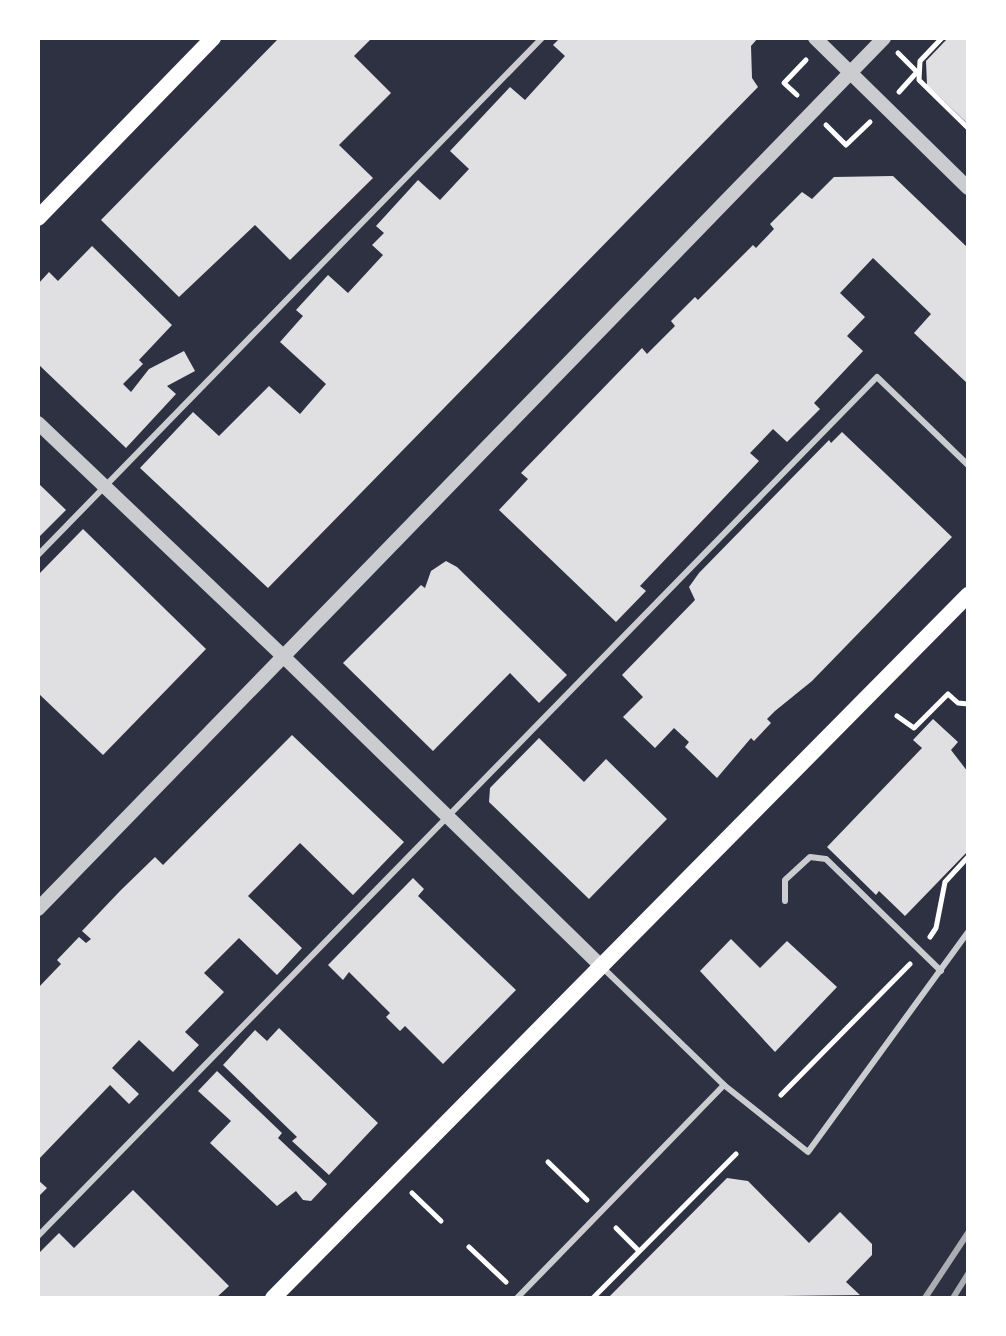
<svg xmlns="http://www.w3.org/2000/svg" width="1006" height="1336" viewBox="0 0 1006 1336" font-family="'Fira Sans Condensed',sans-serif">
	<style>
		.building { fill: #e0e0e3 }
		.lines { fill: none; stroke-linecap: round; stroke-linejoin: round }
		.path { stroke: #fff; stroke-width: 5 }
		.service { stroke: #caccd0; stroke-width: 6 }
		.tertiary { stroke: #caccd0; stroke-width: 14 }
		.secondary { stroke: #fff; stroke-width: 16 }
		.rail { stroke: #abadb3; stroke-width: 6 }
	</style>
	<rect width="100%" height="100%" fill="#2d3142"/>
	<g class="building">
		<polygon points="279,38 372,38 354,56 391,93 339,145 373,178 290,260 255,225 179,297 101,220"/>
		<polygon points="560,38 758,38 751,46 752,78 758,87 268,588 140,468 193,412 219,436 269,386 300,414 326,384 280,342 303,316 296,310 328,275 348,293 383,255 372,245 384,233 376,226 418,180 440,200 469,169 450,151 510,87 525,100 565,56 553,45"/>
		<polygon points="948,38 968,38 968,124 927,85 926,61"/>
		<polygon points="893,176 968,248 968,384 914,333 931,314 873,258 840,293 865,317 847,336 863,351 814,403 820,409 787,442 773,429 750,453 759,461 640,586 646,591 616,622 499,510 528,479 521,473 642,348 647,354 675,326 671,321 695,297 698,300 753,245 756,248 774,229 770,224 802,192 812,199 834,177"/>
		<polygon points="92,246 172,325 139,360 143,364 123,384 131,392 149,369 184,351 195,371 167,386 176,394 126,448 38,364 38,284 49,272 58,281"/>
		<polygon points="842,432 952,537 812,681 775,711 767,719 771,723 754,741 751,738 717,778 685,747 689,742 674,728 655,748 623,717 643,697 622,675 695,600 689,587 699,573 829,440 831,443"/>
		<polygon points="38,483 66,510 38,538"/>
		<polygon points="83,529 206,649 103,755 38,693 38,575"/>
		<polygon points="446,561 457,567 567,675 539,703 510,673 433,751 343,663 421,585 425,588 431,571"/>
		<polygon points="933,719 958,742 951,750 968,772 968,851 905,916 879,891 876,895 827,847 922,748 913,740"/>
		<polygon points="292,735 404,842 353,895 300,843 248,896 302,948 277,975 239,938 204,973 224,992 185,1032 199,1045 173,1072 139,1040 112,1068 139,1094 129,1104 110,1085 38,1160 38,988 61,964 57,960 79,937 86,943 91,939 82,931 120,891 155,857 163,865"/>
		<polygon points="539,738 584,782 606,759 667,819 589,899 489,802 490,788"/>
		<polygon points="413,878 424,889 418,896 516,990 443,1064 405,1026 400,1031 386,1017 390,1013 349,972 343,980 328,965"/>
		<polygon points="731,939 760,968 787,941 837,987 775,1052 700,971"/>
		<polygon points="279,1028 378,1123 329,1175 292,1141 297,1137 223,1065 255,1030 267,1041"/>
		<polygon points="217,1071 282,1133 278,1138 327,1184 311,1201 303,1200 296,1191 277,1206 210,1143 231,1121 198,1091"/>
		<polygon points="727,1178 748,1181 809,1243 840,1212 872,1244 872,1255 846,1282 860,1295 608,1298"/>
		<polygon points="38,1180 47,1188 38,1197"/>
		<polygon points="133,1190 229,1286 216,1298 38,1298 38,1254 59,1233 74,1248"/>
	</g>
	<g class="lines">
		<g class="path">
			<polyline points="942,38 920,61 919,80 968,128"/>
			<polyline points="898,53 917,72 899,92"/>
			<polyline points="797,95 784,83 806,60"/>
			<polyline points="826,125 846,145 870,122"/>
			<polyline points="897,716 914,728 948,694 958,703 968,704"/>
			<polyline points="930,937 936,928 945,882 968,857"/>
			<polyline points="781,1095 910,964"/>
			<polyline points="548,1162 587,1200"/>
			<polyline points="412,1193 441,1221"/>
			<polyline points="616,1228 639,1251"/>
			<polyline points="469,1247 506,1282"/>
			<polyline points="593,1298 736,1154"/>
		</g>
		<g class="service">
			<polyline points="38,555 542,38"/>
			<polyline points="785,901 785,880 810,857 826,859 941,971"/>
			<polyline points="602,967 724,1085 808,1152 968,932"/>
			<polyline points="38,1236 877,377 968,465"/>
			<polyline points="517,1298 724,1085"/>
		</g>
		<g class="tertiary">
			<polyline points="815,38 968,188"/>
			<polyline points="38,423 285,658 602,967"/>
			<polyline points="38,909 884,38"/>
		</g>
		<g class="secondary">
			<polyline points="38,218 213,38"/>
			<polyline points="273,1298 968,595"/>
		</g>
		<g class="rail">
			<polyline points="925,1298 968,1233"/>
			<polyline points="953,1298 968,1274"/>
		</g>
	</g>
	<rect width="1006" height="1336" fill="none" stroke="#ffffff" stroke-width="80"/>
</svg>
